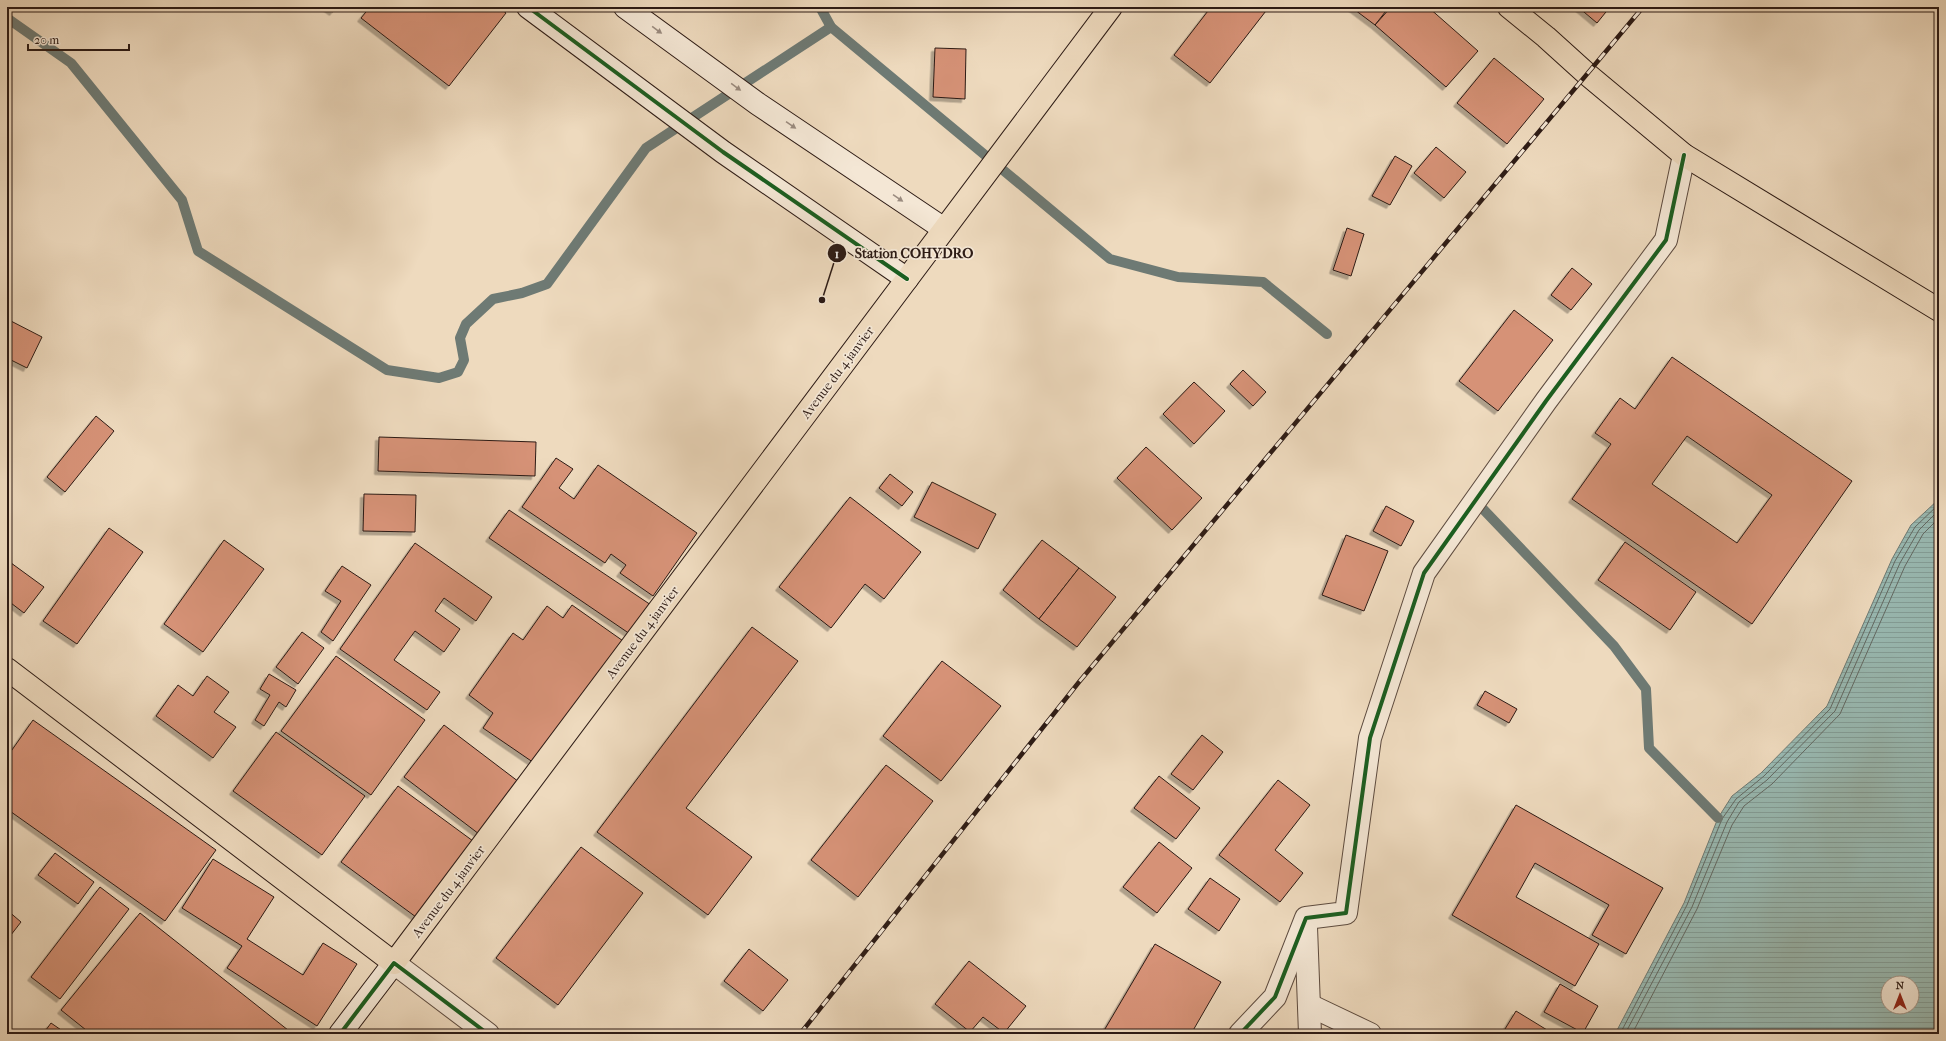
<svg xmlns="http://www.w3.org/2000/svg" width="1946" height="1041" viewBox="0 0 1946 1041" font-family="'IM FELL French Canon',serif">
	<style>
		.water { fill: url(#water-rules); stroke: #6e7a74; fill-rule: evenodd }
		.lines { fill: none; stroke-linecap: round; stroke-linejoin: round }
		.shore { stroke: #636a64; stroke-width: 1 }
		.stream { stroke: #6e7a74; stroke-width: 10 }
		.building { fill: #d69277; stroke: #2d1b15; fill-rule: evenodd; filter: url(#shadow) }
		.street-casing { stroke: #5d4b3f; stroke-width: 24 }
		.secondary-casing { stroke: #2d1b15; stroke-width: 24 }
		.primary-casing { stroke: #2d1b15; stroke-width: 24 }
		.street { stroke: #f4e7d5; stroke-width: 22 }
		.secondary { stroke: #f4e7d5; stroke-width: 22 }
		.primary { stroke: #eedabe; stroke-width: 22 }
		.rail-casing { stroke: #2d1b15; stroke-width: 4.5 }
		.rail { stroke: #f4e7d5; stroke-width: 3; stroke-dasharray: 9; stroke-linecap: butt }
		.cycleway-casing { stroke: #f4e7d5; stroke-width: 6 }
		.cycleway { stroke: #1b5e20; stroke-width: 4 }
		.oneway { fill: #9a8b7f }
		.labels { text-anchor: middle; stroke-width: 3.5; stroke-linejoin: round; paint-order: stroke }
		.street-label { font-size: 13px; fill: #2d1b15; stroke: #f4e7d5 }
		.leader { fill: none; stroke: #2d1b15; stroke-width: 1.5 }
		.callout-dot { fill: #2d1b15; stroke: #f4e7d5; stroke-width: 1.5 }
		.mark-label { font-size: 12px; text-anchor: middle; font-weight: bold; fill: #fff }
		.callout-label { font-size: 14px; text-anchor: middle; font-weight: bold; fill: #2d1b15; stroke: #f4e7d5; stroke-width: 3.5; stroke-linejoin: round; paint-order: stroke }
	</style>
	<defs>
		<pattern id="water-rules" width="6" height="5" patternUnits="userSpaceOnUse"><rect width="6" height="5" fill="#99bab3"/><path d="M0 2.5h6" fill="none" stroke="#849f99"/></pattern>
		<filter id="shadow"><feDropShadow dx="-3.5" dy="3.5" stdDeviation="0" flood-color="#0004"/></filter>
	</defs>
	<rect width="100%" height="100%" fill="#eedabe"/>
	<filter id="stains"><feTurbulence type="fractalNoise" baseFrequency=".005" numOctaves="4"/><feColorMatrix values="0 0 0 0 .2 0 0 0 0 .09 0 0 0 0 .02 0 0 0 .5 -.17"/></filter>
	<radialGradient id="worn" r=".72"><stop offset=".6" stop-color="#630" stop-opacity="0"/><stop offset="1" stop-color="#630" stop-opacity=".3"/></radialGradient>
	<path class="water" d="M1939 499V1034H1615L1684 903 1718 818 1732 796 1761 773 1827 706 1892 559 1911 525ZM1888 983H1912V1007H1888Z"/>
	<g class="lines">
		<g class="shore">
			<polyline points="1620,1034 1687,905 1722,819 1736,799 1764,776 1830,709 1895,561 1915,527 1939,504"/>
			<polyline points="1625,1034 1692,907 1727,822 1739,802 1767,780 1835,711 1900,563 1919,530 1939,510"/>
			<polyline points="1632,1034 1697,909 1732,825 1744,806 1772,784 1840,714 1905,566 1923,534 1939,518"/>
		</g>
		<g class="stream">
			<polyline points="820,7 831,27 1110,259 1178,277 1263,282 1327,334"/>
			<polyline points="7,18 71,63 182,200 198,251 387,370 439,378 458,372 464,360 460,338 466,324 493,299 522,293 547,284 646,148 831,27"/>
			<polyline points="1483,509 1614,646 1646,689 1649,748 1718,818"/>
		</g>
	</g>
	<g class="building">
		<polygon points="326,7 337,7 333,12"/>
		<polygon points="370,7 498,7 506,13 449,86 361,18"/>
		<polygon points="1211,7 1269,7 1210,83 1174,55"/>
		<polygon points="1351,7 1389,7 1375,25"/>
		<polygon points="1391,7 1428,7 1478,51 1446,87 1375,25"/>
		<polygon points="1578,7 1610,7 1597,23"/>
		<polygon points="935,48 966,49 965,99 933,97"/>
		<polygon points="1494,58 1544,99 1507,144 1457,103"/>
		<polygon points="1436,147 1466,172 1444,198 1414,173"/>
		<polygon points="1395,156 1412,166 1390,205 1372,196"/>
		<polygon points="1347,228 1364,234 1351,276 1333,270"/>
		<polygon points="1572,268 1592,284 1571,310 1551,295"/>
		<polygon points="1514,310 1553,340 1498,411 1459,381"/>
		<polygon points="7,319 42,337 27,368 7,358"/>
		<path d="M1672 357 1852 481 1752 624 1572 499 1611 444 1595 433 1620 398 1635 409ZM1687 436 1772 495 1737 543 1652 484Z"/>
		<polygon points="1243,370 1266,392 1253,406 1230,384"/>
		<polygon points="1194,382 1225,411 1194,444 1163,414"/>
		<polygon points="96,416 114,431 65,492 47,477"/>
		<polygon points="379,437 536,442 535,476 378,471"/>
		<polygon points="1146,447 1202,498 1172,530 1117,478"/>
		<polygon points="556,458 573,469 559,488 574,499 598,465 697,533 653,596 620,573 626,565 611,554 605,563 522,507"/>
		<polygon points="890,474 913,492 902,506 879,488"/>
		<polygon points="932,482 996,514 978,549 914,517"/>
		<polygon points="364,494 416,495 415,532 363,531"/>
		<polygon points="850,497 921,552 884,599 865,584 831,628 779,587"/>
		<polygon points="1386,506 1414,521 1401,546 1373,531"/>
		<polygon points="509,510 651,605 630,634 489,538"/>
		<polygon points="109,528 143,552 77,644 43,621"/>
		<polygon points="1346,535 1388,551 1364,611 1322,595"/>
		<polygon points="224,540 264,569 203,652 164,624"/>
		<polygon points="1042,540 1079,568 1039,619 1003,590"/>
		<polygon points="1625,542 1696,592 1670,630 1598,580"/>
		<polygon points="415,543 492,597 476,621 444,598 435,611 460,629 444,652 415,631 394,660 440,692 427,710 340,649"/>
		<polygon points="7,560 44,587 24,613 7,600"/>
		<polygon points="342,566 371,585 333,641 321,632 341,601 325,591"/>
		<polygon points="1079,568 1116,597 1077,647 1039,619"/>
		<polygon points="572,605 626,643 540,767 483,728 493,713 469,695 513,633 523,640 547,606 563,618"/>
		<polygon points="752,627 798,661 686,808 752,857 708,915 597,832"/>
		<polygon points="302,632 324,648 298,684 276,667"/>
		<polygon points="336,656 425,720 371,795 281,731"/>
		<polygon points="942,661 1001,706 941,781 883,736"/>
		<polygon points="269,674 296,690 286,707 279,702 264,726 255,720 270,695 260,689"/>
		<polygon points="207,676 229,692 214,712 236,727 213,758 156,716 178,685 193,696"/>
		<polygon points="1485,691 1517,709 1509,723 1477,705"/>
		<polygon points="33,720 216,850 165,921 7,809 7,757"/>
		<polygon points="444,725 519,782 479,834 404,777"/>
		<polygon points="276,732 365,796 322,855 233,791"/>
		<polygon points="1202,735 1223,752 1193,790 1171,774"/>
		<polygon points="886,765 933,801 858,897 811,860"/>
		<polygon points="1159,776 1200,808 1176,839 1134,808"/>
		<polygon points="1278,780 1310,805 1275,850 1303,873 1280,902 1219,855"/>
		<polygon points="398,786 473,841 416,917 341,862"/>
		<polygon points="1516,805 1663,888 1626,954 1592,935 1609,905 1535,863 1516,897 1599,944 1575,986 1452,915"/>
		<polygon points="1159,842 1192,868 1157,913 1123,887"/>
		<polygon points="581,847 643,893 558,1005 496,958"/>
		<polygon points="55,853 94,882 78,904 38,875"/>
		<polygon points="213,859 274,897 247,939 303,975 323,943 357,964 317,1026 227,968 242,946 182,908"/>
		<polygon points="1210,878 1240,899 1219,931 1188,909"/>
		<polygon points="100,887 129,909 60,999 31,977"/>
		<polygon points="7,910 21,922 7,940"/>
		<polygon points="140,913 293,1034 91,1034 61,1010"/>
		<polygon points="1155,944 1221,982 1191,1034 1102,1034"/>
		<polygon points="749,949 788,980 763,1011 724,981"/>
		<polygon points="969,961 1026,1006 1004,1033 983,1017 970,1032 935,1004"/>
		<polygon points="1560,984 1598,1006 1583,1033 1544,1012"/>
		<polygon points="1516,1011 1552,1033 1552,1034 1513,1034 1505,1029"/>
		<polygon points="51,1023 67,1034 43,1034"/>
	</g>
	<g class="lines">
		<defs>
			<g id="street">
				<polyline points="1306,927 1310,1034"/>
				<polyline points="394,963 488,1034"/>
				<polyline points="1309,1005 1370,1034"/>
				<polyline points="1240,1034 1275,997 1306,918 1346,913 1370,738 1424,573 1546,401 1666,240 1684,155"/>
			</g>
			<g id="secondary">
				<polyline points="528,7 723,152 907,279"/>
				<polyline points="625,7 758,104 944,229"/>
				<polyline points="340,1034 394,963"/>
			</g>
			<g id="primary">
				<polyline points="1509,7 1546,37 1588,75 1684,155 1939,310"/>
				<polyline points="7,669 394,963 1111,7"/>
			</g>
		</defs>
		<use href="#street" class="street-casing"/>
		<use href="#secondary" class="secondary-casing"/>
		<use href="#primary" class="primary-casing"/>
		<use href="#street" class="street"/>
		<use href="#secondary" class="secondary"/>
		<use href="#primary" class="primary"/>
		<defs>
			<polyline id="rail" points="800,1034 1079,682 1643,7"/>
		</defs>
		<use href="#rail" class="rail-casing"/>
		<use href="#rail" class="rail"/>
		<defs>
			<g id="cycleway">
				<polyline points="528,7 723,152 907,279"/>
				<polyline points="340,1034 394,963 488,1034"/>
				<polyline points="1240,1034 1275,997 1306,918 1346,913 1370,738 1424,573 1546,401 1666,240 1684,155"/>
			</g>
		</defs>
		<use href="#cycleway" class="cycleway-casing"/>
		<use href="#cycleway" class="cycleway"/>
	</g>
	<defs><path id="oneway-solid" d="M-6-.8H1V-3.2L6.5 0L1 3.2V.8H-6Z"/></defs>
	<g class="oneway">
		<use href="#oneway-solid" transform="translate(657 30) rotate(36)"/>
		<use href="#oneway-solid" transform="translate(736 87) rotate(36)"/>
		<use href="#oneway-solid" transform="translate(791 125) rotate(34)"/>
		<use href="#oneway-solid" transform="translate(898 198) rotate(34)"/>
	</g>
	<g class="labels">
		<g class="street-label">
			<text transform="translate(837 372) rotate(-53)" y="5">Avenue du 4 janvier</text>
			<text transform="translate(642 632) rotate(-53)" y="5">Avenue du 4 janvier</text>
			<text transform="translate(448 891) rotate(-53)" y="5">Avenue du 4 janvier</text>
		</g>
	</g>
	<path class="leader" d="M822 300L837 253"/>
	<g class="callout-dot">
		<circle cx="822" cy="300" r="4"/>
		<circle cx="837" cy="253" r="10"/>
	</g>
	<g class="mark-label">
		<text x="837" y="258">1</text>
	</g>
	<g class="callout-label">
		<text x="914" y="258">Station COHYDRO</text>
	</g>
	<rect width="1946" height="1041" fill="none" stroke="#eedabe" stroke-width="24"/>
	<rect x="8" y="8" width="1930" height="1025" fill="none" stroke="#2d1b15" stroke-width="2"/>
	<rect x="12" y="12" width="1922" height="1017" fill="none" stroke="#2d1b15"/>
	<g transform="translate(1900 995)"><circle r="19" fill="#f4e7d5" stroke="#a49588"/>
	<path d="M0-3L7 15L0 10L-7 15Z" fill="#8f2418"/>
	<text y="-6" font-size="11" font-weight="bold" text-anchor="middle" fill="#2d1b15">N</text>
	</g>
	<path d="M28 44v6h101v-6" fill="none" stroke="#2d1b15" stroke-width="2"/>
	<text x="34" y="44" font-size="12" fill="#2d1b15" stroke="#f4e7d5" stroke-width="3" paint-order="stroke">20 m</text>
	<rect width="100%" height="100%" filter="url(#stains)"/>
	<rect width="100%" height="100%" fill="url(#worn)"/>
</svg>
